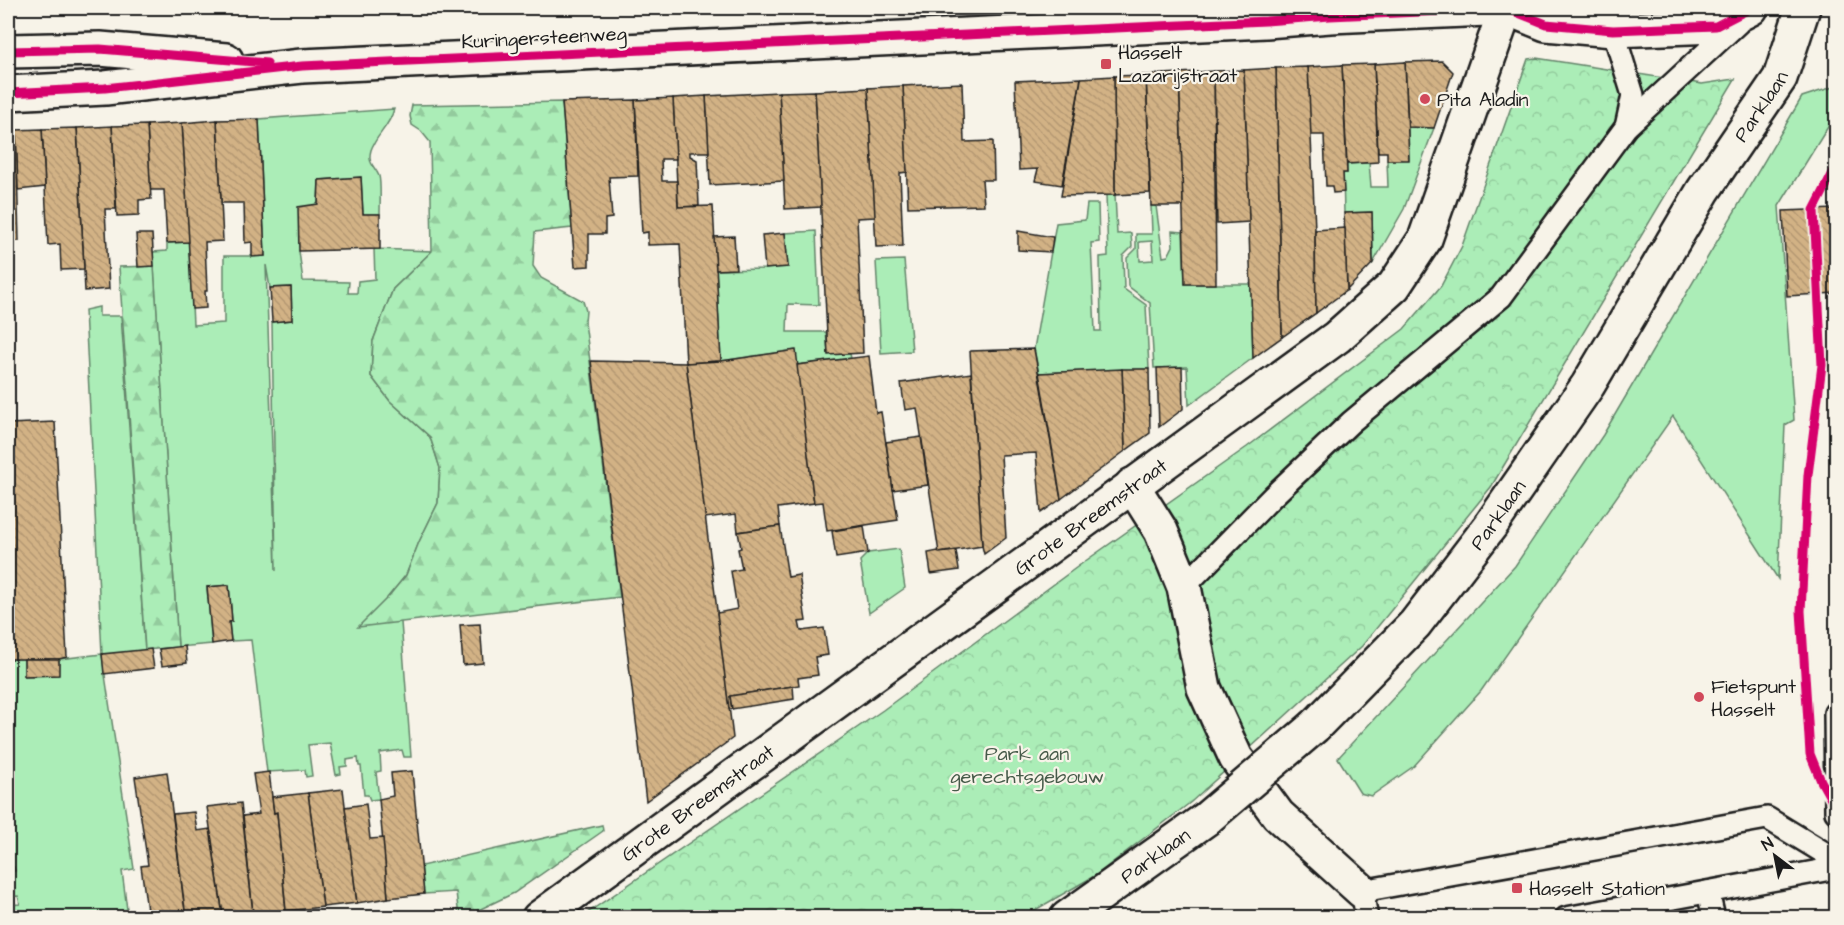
<svg xmlns="http://www.w3.org/2000/svg" width="1844" height="925" viewBox="0 0 1844 925" font-family="'Architects Daughter',sans-serif">
	<style>
		.grass { fill: #abedb7; stroke: #64846a; stroke-width: 1.5; fill-rule: evenodd }
		.forest { fill: url(#forest-firs); stroke: #64846a; stroke-width: 1.5 }
		.park { fill: url(#park-crowns); stroke: #64846a; stroke-width: 1.5 }
		.building { fill: url(#building-back-hatch); stroke: #1c1c1c; stroke-width: 1.5 }
		.lines { fill: none; stroke-linecap: round; stroke-linejoin: round }
		.service-casing { stroke: #1c1c1c; stroke-width: 26 }
		.minor-casing { stroke: #1c1c1c; stroke-width: 38 }
		.secondary-casing { stroke: #1c1c1c; stroke-width: 38 }
		.service { stroke: #f7f3e8; stroke-width: 21 }
		.minor { stroke: #f7f3e8; stroke-width: 33 }
		.secondary { stroke: #f7f3e8; stroke-width: 33 }
		.minor-bridge-casing { stroke: #1c1c1c; stroke-width: 38; stroke-linecap: butt }
		.minor-bridge { stroke: #f7f3e8; stroke-width: 33 }
		.cycleway-casing { stroke: #f7f3e8; stroke-width: 13 }
		.cycleway { stroke: #d6006c; stroke-width: 9 }
		.poi-dot { fill: #d1495b; stroke: #f7f3e8; stroke-width: 2 }
		.labels { text-anchor: middle; stroke-width: 4.5; stroke-linejoin: round; paint-order: stroke }
		.street-label { font-size: 20px; fill: #1c1c1c; stroke: #f7f3e8 }
		.poi-label { font-size: 20px; fill: #1c1c1c; stroke: #f7f3e8; text-anchor: start }
		.park-label { font-size: 20px; fill: #475b4a; stroke: #f7f3e8 }
	</style>
	<defs>
		<pattern id="forest-firs" width="22" height="20" patternUnits="userSpaceOnUse" patternTransform="scale(1.5)"><rect width="22" height="20" fill="#abedb7"/><path d="M5 1l3.5 6h-7zM16 11l3.5 6h-7z" fill="#93cb9d"/></pattern>
		<pattern id="park-crowns" width="20" height="18" patternUnits="userSpaceOnUse" patternTransform="scale(1.5)"><rect width="20" height="18" fill="#abedb7"/><path d="M2 6a3 3 0 1 1 6 0M12 15a3 3 0 1 1 6 0" fill="none" stroke="#93cb9d"/></pattern>
		<pattern id="building-back-hatch" width="6" height="6" patternUnits="userSpaceOnUse" patternTransform="scale(1.5)"><rect width="6" height="6" fill="#d2b285"/><path d="M-1 5l2 2M0 0l6 6M5-1l2 2" fill="none" stroke="#b49872"/></pattern>
	</defs>
	<rect width="100%" height="100%" fill="#f7f3e8"/>
	<filter id="ink" filterUnits="userSpaceOnUse"><feTurbulence type="fractalNoise" baseFrequency=".0167" numOctaves="2"/><feDisplacementMap in="SourceGraphic" scale="12" xChannelSelector="R" yChannelSelector="G"/><feConvolveMatrix kernelMatrix="1 2 1 2 8 2 1 2 1" color-interpolation-filters="sRGB"/></filter>
	<g filter="url(#ink)">
		<g class="grass">
			<polygon points="1836,86 1836,114 1779,206 1794,420 1785,425 1778,579 1673,416 1481,691 1414,766 1371,796 1360,793 1338,758 1515,566 1603,435 1802,97"/>
			<path d="M394 109C390 126 376 135 371 150 367 164 375 166 379 176 381 182 380 206 380 214H363L361 177 319 180 318 204 299 251 303 281 349 282 348 293H357L358 281 375 279 374 249 432 251 393 289 373 341 371 376 390 401 430 437 440 468 438 503 419 542 406 575 388 597 401 622 411 757H404L402 750 380 753 381 771 376 772 379 799 370 800 368 795H364L361 766H359L358 758 347 760V766L340 767 341 774 336 775 330 743 308 745 312 776 306 777 305 770 267 772 251 640 231 641 229 622 232 621 229 585 207 587 212 644 178 647 153 252 167 251V243L189 242 193 325 224 323V256H265L259 119ZM266 265 270 288 291 287 292 320 272 322 276 571Z"/>
			<polygon points="1408,127 1434,128 1404,209 1373,263 1372,212 1344,213 1343,173 1347,173 1347,164 1369,163 1371,187 1388,187 1387,160 1409,159"/>
			<polygon points="1106,195 1115,195 1117,234 1131,233 1132,247 1123,256 1124,289 1146,305 1149,369 1039,373 1034,349 1056,223 1085,220 1087,204 1098,204 1099,242 1091,243 1095,331 1101,331 1100,257 1108,256"/>
			<path d="M1151 206H1156L1163 257 1168 256 1173 246 1172 231 1183 232 1185 284H1251L1253 358 1189 405 1187 367 1154 368 1150 303 1128 286 1127 258 1136 249V234H1152ZM1152 241 1153 260 1140 261 1139 242Z"/>
			<polygon points="816,231 819,305 788,304 787,332 826,332 828,354 850,354 851,358 797,365 795,350 721,361 716,270 765,269 788,266 785,233"/>
			<polygon points="904,260 912,351 881,353 876,261"/>
			<polygon points="99,307 99,316 121,316 145,650 102,655 134,869 122,871 128,917 8,917 8,905 20,904 18,896 8,897 8,872 15,871 14,867 8,867 8,843 11,840 8,808 8,659 24,659 25,676 58,675 59,659 102,654 85,310"/>
			<polygon points="899,549 905,588 869,613 860,561 868,553"/>
		</g>
		<g class="forest">
			<polygon points="562,102 572,228 535,232 533,266 541,278 583,301 586,311 585,322 620,597 358,627 388,597 406,575 419,542 438,503 440,468 430,437 390,401 371,376 373,341 393,289 432,251 430,142 421,131 412,125 410,116 412,105"/>
			<polygon points="154,266 178,647 145,650 119,267"/>
			<polygon points="602,825 603,831 514,893 464,917 459,917 456,892 424,894 421,866"/>
		</g>
		<polygon class="park" points="1536,58 1702,84 1735,79 1491,487 1362,646 1191,802 1096,875 1023,917 580,918 883,710 1084,562 1247,447 1404,329 1441,286 1462,246 1528,59"/>
		<g class="building">
			<polygon points="47,8 83,8 83,10 52,12"/>
			<polygon points="83,8 122,8 83,10"/>
			<polygon points="408,8 437,8 437,13 415,13"/>
			<polygon points="437,8 471,8 472,11 437,13"/>
			<polygon points="471,8 504,8 505,10 472,11"/>
			<polygon points="504,8 538,8 505,10"/>
			<polygon points="1442,61 1453,72 1434,128 1408,127 1405,62"/>
			<polygon points="1405,62 1409,160 1387,160 1387,152 1378,152 1374,64"/>
			<polygon points="1374,64 1378,162 1347,164 1342,65"/>
			<polygon points="1342,65 1347,173 1343,173 1344,192 1333,193 1332,186 1326,186 1324,135 1310,135 1308,67"/>
			<polygon points="1308,67 1315,230 1316,313 1282,337 1276,68"/>
			<polygon points="1276,68 1282,337 1253,358 1244,70"/>
			<polygon points="1244,70 1249,222 1217,224 1214,71"/>
			<polygon points="1214,71 1216,284 1185,284 1179,73"/>
			<polygon points="1179,73 1183,206 1151,206 1146,75"/>
			<polygon points="1146,75 1150,193 1115,195 1114,76"/>
			<polygon points="1114,76 1115,195 1061,196 1081,78"/>
			<polygon points="1081,78 1062,185 1035,181 1038,169 1019,170 1015,81"/>
			<polygon points="962,83 964,142 993,141 994,180 982,180 984,205 908,207 903,86"/>
			<polygon points="903,86 907,172 900,173 903,246 876,247 868,88"/>
			<polygon points="868,88 875,217 857,218 863,353 828,355 815,91"/>
			<polygon points="815,91 821,207 785,209 779,92"/>
			<polygon points="779,92 784,181 710,185 706,96"/>
			<polygon points="706,96 709,152 690,152 690,156 697,160 699,206 678,207 673,98"/>
			<polygon points="673,98 676,159 661,159 662,181 677,181 678,207 713,206 721,361 686,363 680,244 648,245 648,232 642,233 635,100"/>
			<polygon points="635,100 638,176 609,177 612,218 605,219 605,234 589,234 589,266 575,267 562,102"/>
			<polygon points="259,119 265,256 252,257 252,242 245,243 244,203 221,203 217,120"/>
			<polygon points="217,120 223,241 205,242 207,291 205,291 206,308 192,309 182,123"/>
			<polygon points="182,123 189,242 167,243 164,190 150,190 147,125"/>
			<polygon points="147,125 151,199 139,200 139,215 117,216 112,126"/>
			<polygon points="112,126 116,209 105,209 109,289 85,291 77,128"/>
			<polygon points="77,128 84,269 61,270 60,244 48,245 42,129"/>
			<polygon points="42,129 45,187 18,190 16,130"/>
			<polygon points="16,130 19,241 8,242 8,131"/>
			<polygon points="361,177 363,214 380,214 380,249 299,251 298,207 318,204 319,180"/>
			<polygon points="1836,209 1836,293 1787,296 1783,211"/>
			<polygon points="1372,212 1373,263 1347,290 1344,213"/>
			<polygon points="1345,228 1347,290 1316,313 1315,230"/>
			<polygon points="1018,231 1053,237 1051,252 1018,250"/>
			<polygon points="785,233 788,267 765,269 762,235"/>
			<polygon points="136,234 152,234 154,266 138,267"/>
			<polygon points="734,236 736,269 716,270 714,237"/>
			<polygon points="291,287 292,320 272,322 270,288"/>
			<polygon points="1034,349 1061,499 1041,513 1036,453 1001,455 1006,538 984,554 982,546 970,351"/>
			<polygon points="796,350 814,503 778,508 780,526 738,532 736,514 705,518 686,363 721,361"/>
			<polygon points="869,356 876,413 881,412 898,520 827,531 823,502 814,503 797,365"/>
			<polygon points="591,361 686,363 733,738 646,801"/>
			<polygon points="1182,367 1183,409 1159,427 1157,368"/>
			<polygon points="1122,369 1149,369 1150,433 1125,451"/>
			<polygon points="1122,369 1125,451 1061,499 1039,373"/>
			<polygon points="971,373 982,546 939,553 917,408 905,410 901,383"/>
			<polygon points="55,422 67,657 59,659 8,659 8,424"/>
			<polygon points="921,437 928,485 893,490 886,442"/>
			<polygon points="780,526 788,577 799,575 806,621 799,622 801,631 824,628 828,655 815,657 818,675 798,678 799,685 793,686 730,696 732,709 729,709 717,613 737,609 731,571 742,569 738,549 741,548 738,532"/>
			<polygon points="864,526 868,553 836,558 832,531"/>
			<polygon points="938,551 939,553 956,551 959,570 931,574 928,553"/>
			<polygon points="229,585 232,621 229,622 231,641 212,644 207,587"/>
			<polygon points="480,624 483,663 463,665 460,625"/>
			<polygon points="185,646 187,663 162,666 159,649"/>
			<polygon points="151,649 154,668 104,674 102,654"/>
			<polygon points="24,659 59,659 59,675 24,676"/>
			<polygon points="793,686 794,699 732,709 730,696"/>
			<polygon points="412,771 424,894 388,898 379,799 393,796 391,773"/>
			<polygon points="167,772 186,918 148,918 141,866 148,865 135,777"/>
			<polygon points="269,772 274,813 277,812 286,911 253,914 243,816 259,814 253,774"/>
			<polygon points="343,789 357,903 323,907 308,793"/>
			<polygon points="308,793 323,907 286,911 277,812 274,813 272,797"/>
			<polygon points="241,803 253,914 223,916 207,807"/>
			<polygon points="366,804 370,839 383,838 388,898 357,903 345,807"/>
			<polygon points="194,812 197,831 210,829 223,916 186,918 173,814"/>
		</g>
		<g class="lines">
			<defs>
				<g id="service">
					<polyline points="1613,30 1633,95 1626,127"/>
					<polyline points="1184,587 1273,496 1351,422 1501,297 1626,127 1738,23"/>
					<polyline points="1835,713 1836,812"/>
					<polyline points="1708,892 1714,918"/>
					<polyline points="1367,918 1362,891 1767,818 1836,860"/>
					<polyline points="1566,918 1836,868"/>
				</g>
				<g id="minor">
					<polyline points="1132,485 1161,531 1184,587 1204,688 1236,758 1278,815 1362,891"/>
					<path id="s1" d="M1315 726 1415 624 1491 525 1588 385 1703 191 1780 78 1803 8"/>
					<path id="s2" d="M539 918 1337 337 1394 286 1425 239 1506 8"/>
					<path id="s3" d="M1067 918 1206 819"/>
				</g>
				<g id="secondary">
					<polyline points="1506,8 1546,24 1613,30 1716,26 1751,8"/>
					<polyline points="8,51 100,49 226,60"/>
					<polyline points="8,93 105,88 302,66 1266,21 1330,16 1510,8"/>
				</g>
			</defs>
			<use href="#service" class="service-casing"/>
			<use href="#minor" class="minor-casing"/>
			<use href="#secondary" class="secondary-casing"/>
			<use href="#service" class="service"/>
			<use href="#minor" class="minor"/>
			<use href="#secondary" class="secondary"/>
			<defs>
				<polyline id="minor-bridge" points="1206,819 1315,726"/>
			</defs>
			<use href="#minor-bridge" class="minor-bridge-casing"/>
			<use href="#minor-bridge" class="minor-bridge"/>
			<defs>
				<g id="cycleway">
					<polyline points="1506,8 1546,24 1613,30 1716,26 1751,8"/>
					<polyline points="8,51 100,49 267,63"/>
					<polyline points="8,93 105,88 302,66 1266,21 1330,16 1510,8"/>
					<polyline points="1836,808 1821,781 1810,754 1801,611 1808,475 1822,365 1814,210 1836,167"/>
				</g>
			</defs>
			<use href="#cycleway" class="cycleway-casing"/>
			<use href="#cycleway" class="cycleway"/>
		</g>
	</g>
	<g class="poi-dot">
		<rect x="1100" y="58" width="12" height="12" rx="3"/>
		<circle cx="1425" cy="99" r="6"/>
		<circle cx="1699" cy="697" r="6"/>
		<rect x="1511" y="882" width="12" height="12" rx="3"/>
	</g>
	<g class="labels">
		<g class="street-label">
			<text transform="translate(544 37) rotate(-3)" y="7">Kuringersteenweg</text>
			<text dy="7" stroke="none"><textPath href="#s1" startOffset="766">Parklaan</textPath></text>
			<text dy="7" stroke="none"><textPath href="#s1" startOffset="280">Parklaan</textPath></text>
			<text dy="7" stroke="none"><textPath href="#s2" startOffset="682">Grote Breemstraat</textPath></text>
			<text dy="7" stroke="none"><textPath href="#s2" startOffset="196">Grote Breemstraat</textPath></text>
			<text dy="7" stroke="none"><textPath href="#s3" startOffset="108">Parklaan</textPath></text>
		</g>
		<g class="poi-label">
			<text x="1118" y="59">Hasselt<tspan x="1118" dy="23">Lazarijstraat</tspan></text>
			<text x="1437" y="106">Pita Aladin</text>
			<text x="1711" y="693">Fietspunt<tspan x="1711" dy="23">Hasselt</tspan></text>
			<text x="1529" y="895">Hasselt Station</text>
		</g>
		<g class="park-label">
			<text x="1027" y="760">Park aan<tspan x="1027" dy="23">gerechtsgebouw</tspan></text>
		</g>
	</g>
	<rect width="1844" height="925" fill="none" stroke="#f7f3e8" stroke-width="30"/>
	<rect x="15" y="15" width="1814" height="895" fill="none" stroke="#1c1c1c" stroke-width="2" filter="url(#ink)"/>
	<g transform="translate(1775 856) rotate(328)" stroke="#f7f3e8" stroke-width="4.5" paint-order="stroke">
	<path d="M0-4.5L10 22L0 15L-10 22Z" fill="#1c1c1c"/>
	<text y="-9" font-size="16" font-weight="bold" text-anchor="middle" fill="#1c1c1c">N</text>
	</g>
</svg>
